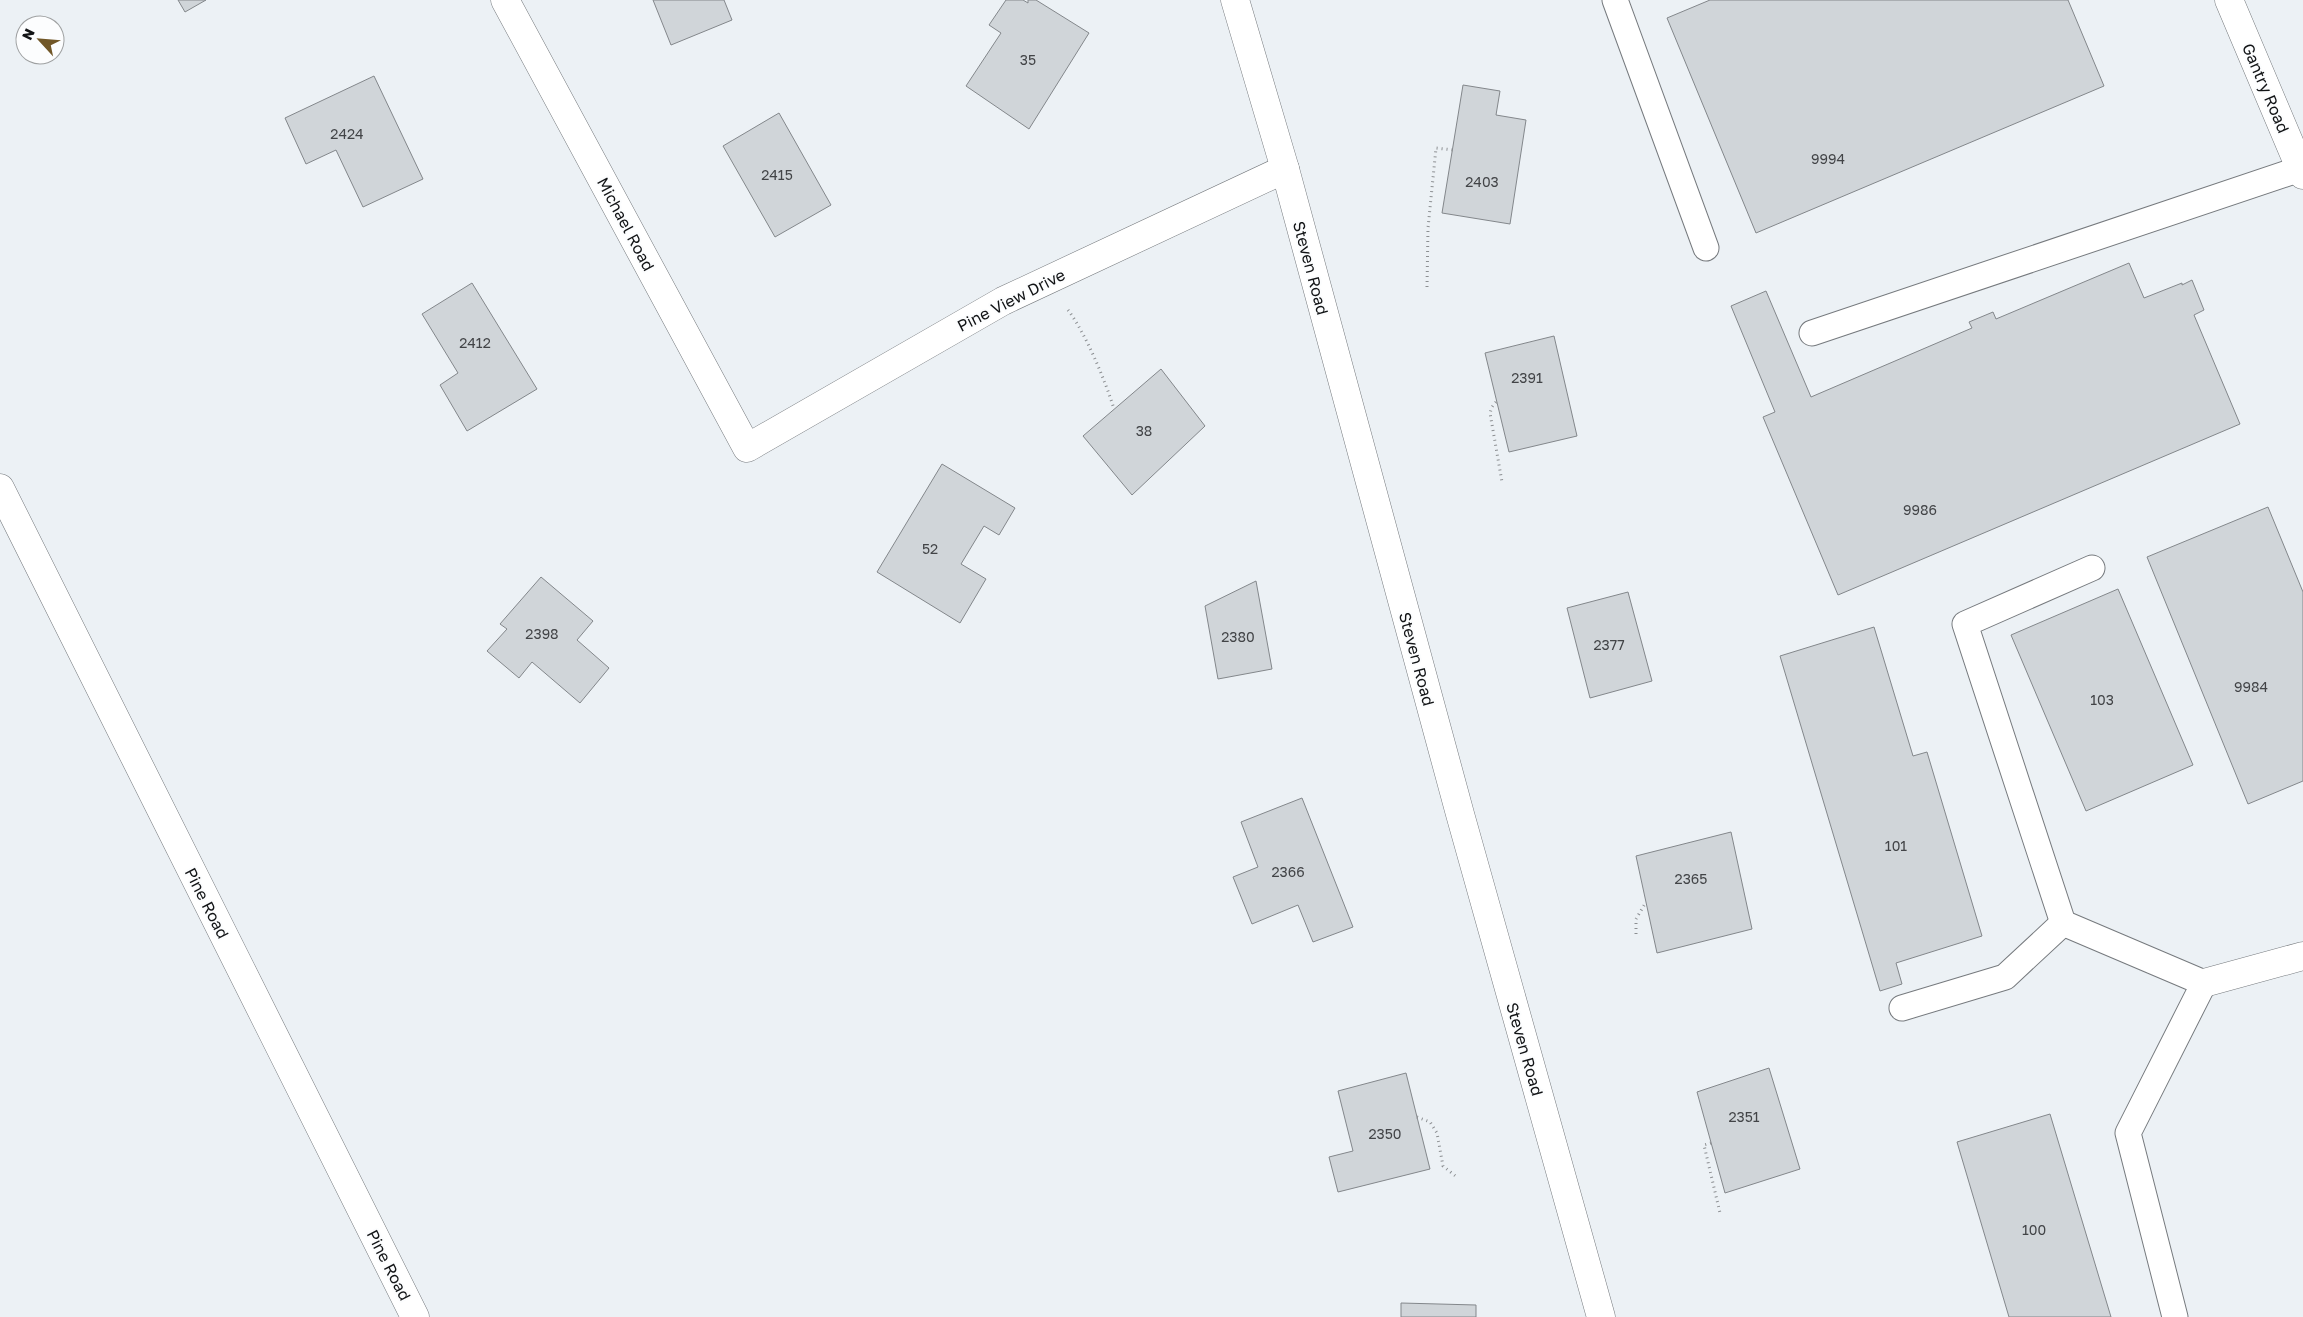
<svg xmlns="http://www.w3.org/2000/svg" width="2303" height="1317" viewBox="0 0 2303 1317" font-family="'Golos Text',sans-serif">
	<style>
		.building { fill: #d0d5d9; stroke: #83878b }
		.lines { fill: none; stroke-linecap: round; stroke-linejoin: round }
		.service-casing { stroke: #767a7e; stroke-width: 27 }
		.minor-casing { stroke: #767a7e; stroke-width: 29 }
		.tertiary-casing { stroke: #767a7e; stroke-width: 29 }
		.path { stroke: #8c8f92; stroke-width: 3; stroke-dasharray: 1 4; stroke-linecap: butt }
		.service { stroke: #fff; stroke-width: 25 }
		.minor { stroke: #fff; stroke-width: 28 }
		.tertiary { stroke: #fff; stroke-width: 28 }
		.labels { text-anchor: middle; stroke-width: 4; stroke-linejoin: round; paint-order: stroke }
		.number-label { font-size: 14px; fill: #424447 }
		.street-label { font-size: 16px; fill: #121416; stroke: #fcfdfe }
	</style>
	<rect width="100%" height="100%" fill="#ecf1f5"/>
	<g class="building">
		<polygon points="178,0 206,0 185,12"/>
		<polygon points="653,0 724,0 732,20 671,45"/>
		<polygon points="1006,0 1023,0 1028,3 1028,0 1036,0 1089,33 1029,129 966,86 1001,33 989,25"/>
		<polygon points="1710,0 2068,0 2104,86 1756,233 1667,18"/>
		<polygon points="374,76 423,179 363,207 336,150 306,164 285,118"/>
		<polygon points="1463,85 1500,91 1496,115 1526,120 1510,224 1442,213"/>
		<polygon points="779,113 831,205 775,237 723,146"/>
		<polygon points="2129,263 2144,298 2182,283 2182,285 2192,280 2204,310 2194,315 2240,424 1838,595 1763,417 1775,412 1731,306 1766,291 1811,397 1972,328 1969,322 1993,312 1996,319"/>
		<polygon points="472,283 537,389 467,431 440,385 458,373 422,314"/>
		<polygon points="1554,336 1577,436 1509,452 1485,353"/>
		<polygon points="1161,369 1205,426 1132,495 1083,436"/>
		<polygon points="942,464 1015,508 999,535 984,526 961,564 986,579 960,623 877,572"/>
		<polygon points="2268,507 2303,592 2303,781 2248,804 2147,557"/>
		<polygon points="541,577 593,621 577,640 609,668 580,703 532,662 519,678 487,651 507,629 500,624"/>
		<polygon points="1256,581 1272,669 1218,679 1205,606"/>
		<polygon points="2118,589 2193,765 2086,811 2011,635"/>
		<polygon points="1628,592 1652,681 1590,698 1567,608"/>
		<polygon points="1874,627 1913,756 1927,752 1982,936 1896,963 1902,984 1880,991 1780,656"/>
		<polygon points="1302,798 1353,927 1313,942 1298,905 1252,924 1233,877 1258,867 1241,822"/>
		<polygon points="1731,832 1752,929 1657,953 1636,856"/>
		<polygon points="1769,1068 1800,1169 1725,1193 1697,1092"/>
		<polygon points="1406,1073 1430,1169 1338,1192 1329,1157 1353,1151 1338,1091"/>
		<polygon points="2050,1114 2111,1317 2009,1317 1957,1142"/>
		<polygon points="1401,1303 1476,1305 1476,1317 1401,1317"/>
	</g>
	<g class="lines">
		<defs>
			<g id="service">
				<polyline points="1615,0 1706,248"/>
				<polyline points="1812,333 2300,169"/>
				<polyline points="2092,568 1965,624 2063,923 2204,983 2128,1133 2175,1317"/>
				<polyline points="1902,1008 2005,977 2063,923"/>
			</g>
			<g id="minor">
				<polyline points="505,0 747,448 1003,301 1285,169"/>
				<polyline points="1235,0 1285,169 1460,814 1601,1317"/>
				<polyline points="2229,0 2303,175"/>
				<polyline points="2204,983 2303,956"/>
			</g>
			<polyline id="tertiary" points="0,488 415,1317"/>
		</defs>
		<use href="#service" class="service-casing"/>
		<use href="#minor" class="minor-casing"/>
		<use href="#tertiary" class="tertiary-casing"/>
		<g class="path">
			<polyline points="1427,287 1428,228 1436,148 1453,150"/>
			<path d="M1068 310C1086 334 1105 380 1114 409"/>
			<polyline points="1496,402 1492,407 1490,413 1502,482"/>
			<polyline points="1636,934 1636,919 1646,902"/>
			<polyline points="1417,1117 1430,1122 1437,1133 1443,1166 1458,1178"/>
			<polyline points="1711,1143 1704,1145 1720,1213"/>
		</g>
		<use href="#service" class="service"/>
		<use href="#minor" class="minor"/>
		<use href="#tertiary" class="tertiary"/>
	</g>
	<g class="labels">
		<g class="number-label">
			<text x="1028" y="65">35</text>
			<text x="347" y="139">2424</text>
			<text x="1828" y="164">9994</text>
			<text x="777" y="180">2415</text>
			<text x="1482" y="187">2403</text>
			<text x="475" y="348">2412</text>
			<text x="1527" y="383">2391</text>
			<text x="1144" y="436">38</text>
			<text x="1920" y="515">9986</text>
			<text x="930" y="554">52</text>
			<text x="542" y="639">2398</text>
			<text x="1238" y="642">2380</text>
			<text x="1609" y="650">2377</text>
			<text x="2251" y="692">9984</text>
			<text x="2102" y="705">103</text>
			<text x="1896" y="851">101</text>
			<text x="1288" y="877">2366</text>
			<text x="1691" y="884">2365</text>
			<text x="1744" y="1122">2351</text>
			<text x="1385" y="1139">2350</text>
			<text x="2034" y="1235">100</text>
		</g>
		<g class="street-label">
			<text transform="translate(2266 88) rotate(67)" y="6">Gantry Road</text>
			<text transform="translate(626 224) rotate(62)" y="6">Michael Road</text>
			<text transform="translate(1311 268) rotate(75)" y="6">Steven Road</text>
			<text transform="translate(1011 300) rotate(-27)" y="6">Pine View Drive</text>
			<text transform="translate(1417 659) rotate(75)" y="6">Steven Road</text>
			<text transform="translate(207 903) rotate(63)" y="6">Pine Road</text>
			<text transform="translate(1525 1049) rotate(74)" y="6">Steven Road</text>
			<text transform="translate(389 1265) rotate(63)" y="6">Pine Road</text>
		</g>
	</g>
	<g transform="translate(40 40) rotate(296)"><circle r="24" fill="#fcfdfe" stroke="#9ea0a1"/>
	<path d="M0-4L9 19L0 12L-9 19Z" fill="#715728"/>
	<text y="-8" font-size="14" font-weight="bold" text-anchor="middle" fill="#121416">N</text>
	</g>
</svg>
